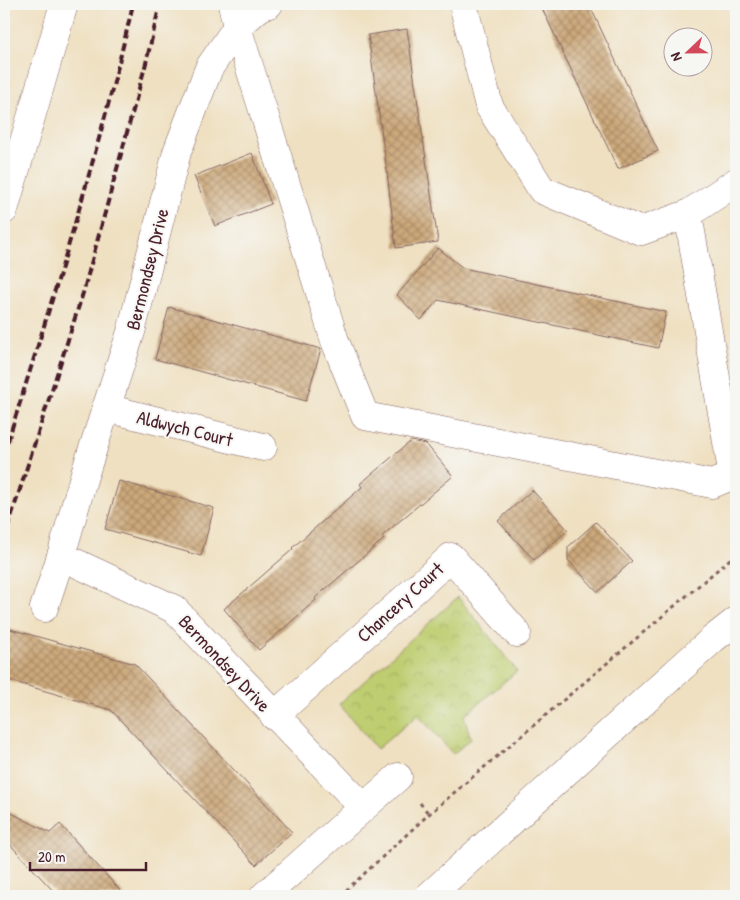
<svg xmlns="http://www.w3.org/2000/svg" width="740" height="900" viewBox="0 0 740 900" font-family="'Patrick Hand',sans-serif">
	<style>
		.park { fill: url(#park-crowns); stroke: #84764e }
		.building { fill: url(#building-cross-hatch) }
		.lines { fill: none; stroke-linecap: round; stroke-linejoin: round }
		.minor-casing { stroke: #846360; stroke-width: 29 }
		.path { stroke: #846360; stroke-width: 3; stroke-dasharray: 4 4; stroke-linecap: butt }
		.minor { stroke: #fff; stroke-width: 28 }
		.rail { stroke: #4a1f2b; stroke-width: 4; stroke-dasharray: 8 4; stroke-linecap: butt }
		.labels { text-anchor: middle; stroke-width: 4; stroke-linejoin: round; paint-order: stroke }
		.street-label { font-size: 19px; fill: #4a1f2b; stroke: #f6f6f2 }
	</style>
	<defs>
		<pattern id="park-crowns" width="20" height="18" patternUnits="userSpaceOnUse" patternTransform="scale(1.25)"><rect width="20" height="18" fill="#bdcd70"/><path d="M2 6a3 3 0 1 1 6 0M12 15a3 3 0 1 1 6 0" fill="none" stroke="#a4b061"/></pattern>
		<pattern id="building-cross-hatch" width="8" height="8" patternUnits="userSpaceOnUse" patternTransform="scale(1.25)"><rect width="8" height="8" fill="#cca97b"/><path d="M0 0l8 8M0 8l8-8" fill="none" stroke="#a88965"/></pattern>
	</defs>
	<rect width="100%" height="100%" fill="#f6f6f2"/>
	<filter id="ink" filterUnits="userSpaceOnUse"><feTurbulence type="fractalNoise" baseFrequency=".02" numOctaves="2"/><feDisplacementMap in="SourceGraphic" scale="10" xChannelSelector="R" yChannelSelector="G"/><feConvolveMatrix kernelMatrix="1 2 1 2 8 2 1 2 1" color-interpolation-filters="sRGB"/></filter>
	<filter id="wash" filterUnits="userSpaceOnUse"><feTurbulence type="fractalNoise" baseFrequency=".0096" numOctaves="4" result="noise"/><feDisplacementMap in="SourceGraphic" scale="20" xChannelSelector="R" yChannelSelector="G"/><feGaussianBlur stdDeviation="1.12" result="paint"/><feColorMatrix in="noise" values="0 0 0 0 0 0 0 0 0 0 0 0 0 0 0 0 0 1.4 0 .05"/><feComposite in="paint" operator="in"/></filter>
	<g filter="url(#wash)">
		<rect width="100%" height="100%" fill="#efe0c1"/>
		<polygon class="park" points="458,597 517,671 464,716 471,739 453,754 418,715 377,749 339,704"/>
		<g id="blocks">
			<g class="building">
				<polygon points="540,4 589,4 658,151 618,169"/>
				<polygon points="407,29 438,242 396,248 387,172 368,35"/>
				<polygon points="252,153 271,204 215,226 194,176"/>
				<polygon points="438,248 463,268 666,312 658,348 438,300 421,320 397,295"/>
				<polygon points="169,307 321,349 306,401 155,359"/>
				<polygon points="411,441 426,444 453,476 382,536 384,539 315,598 316,600 259,650 224,609 293,549 292,548 362,487 360,484"/>
				<polygon points="119,481 214,508 201,556 105,529"/>
				<polygon points="532,490 568,530 534,560 498,521"/>
				<polygon points="596,522 632,561 598,592 568,560 568,547"/>
				<polygon points="10,629 135,664 292,832 256,865 111,710 4,679 4,650"/>
				<polygon points="4,809 50,833 60,824 125,896 58,896 4,838"/>
			</g>
		</g>
	</g>
	<g filter="url(#ink)">
		<use href="#blocks" fill-opacity="0" stroke="#846360" stroke-width="1"/>
		<g class="lines">
			<defs>
				<g id="minor">
					<polyline points="232,4 237,27 335,341 365,416 712,484 736,474"/>
					<polyline points="463,4 489,106 542,190 641,231 688,214 736,182"/>
					<polyline points="4,210 64,4"/>
					<polyline points="688,214 733,477"/>
					<polyline points="106,408 263,447"/>
					<polyline points="61,556 174,609 363,807"/>
					<polyline points="44,608 61,556 84,476 131,332 177,152 209,68 237,27 260,7 269,4"/>
					<polyline points="274,716 451,557 517,633"/>
					<polyline points="264,896 398,777"/>
					<polyline points="429,896 713,639 736,621"/>
				</g>
			</defs>
			<use href="#minor" class="minor-casing"/>
			<g class="path">
				<polyline points="420,803 429,814"/>
				<polyline points="340,896 429,814 736,554"/>
			</g>
			<use href="#minor" class="minor"/>
			<g class="rail">
				<path d="M4 453C51 305 98 156 133 4"/>
				<polyline points="4,539 83,293 146,63 160,4"/>
			</g>
		</g>
	</g>
	<g class="labels">
		<g class="street-label">
			<text transform="translate(147 269) rotate(-76)" y="7">Bermondsey Drive</text>
			<text transform="translate(185 428) rotate(14)" y="7">Aldwych Court</text>
			<text transform="translate(400 602) rotate(-42)" y="7">Chancery Court</text>
			<text transform="translate(225 663) rotate(47)" y="7">Bermondsey Drive</text>
		</g>
	</g>
	<rect width="740" height="900" fill="none" stroke="#f6f6f2" stroke-width="20"/>
	<g transform="translate(688 52) rotate(248)"><circle r="24" fill="#f6f6f2" stroke="#b1a0a2"/>
	<path d="M0-4L9 19L0 12L-9 19Z" fill="#d1495b"/>
	<text y="-8" font-size="14" font-weight="bold" text-anchor="middle" fill="#4a1f2b">N</text>
	</g>
	<path d="M30 862v8h116v-8" fill="none" stroke="#4a1f2b" stroke-width="2.5"/>
	<text x="38" y="862" font-size="15" fill="#4a1f2b" stroke="#f6f6f2" stroke-width="4" paint-order="stroke">20 m</text>
</svg>
